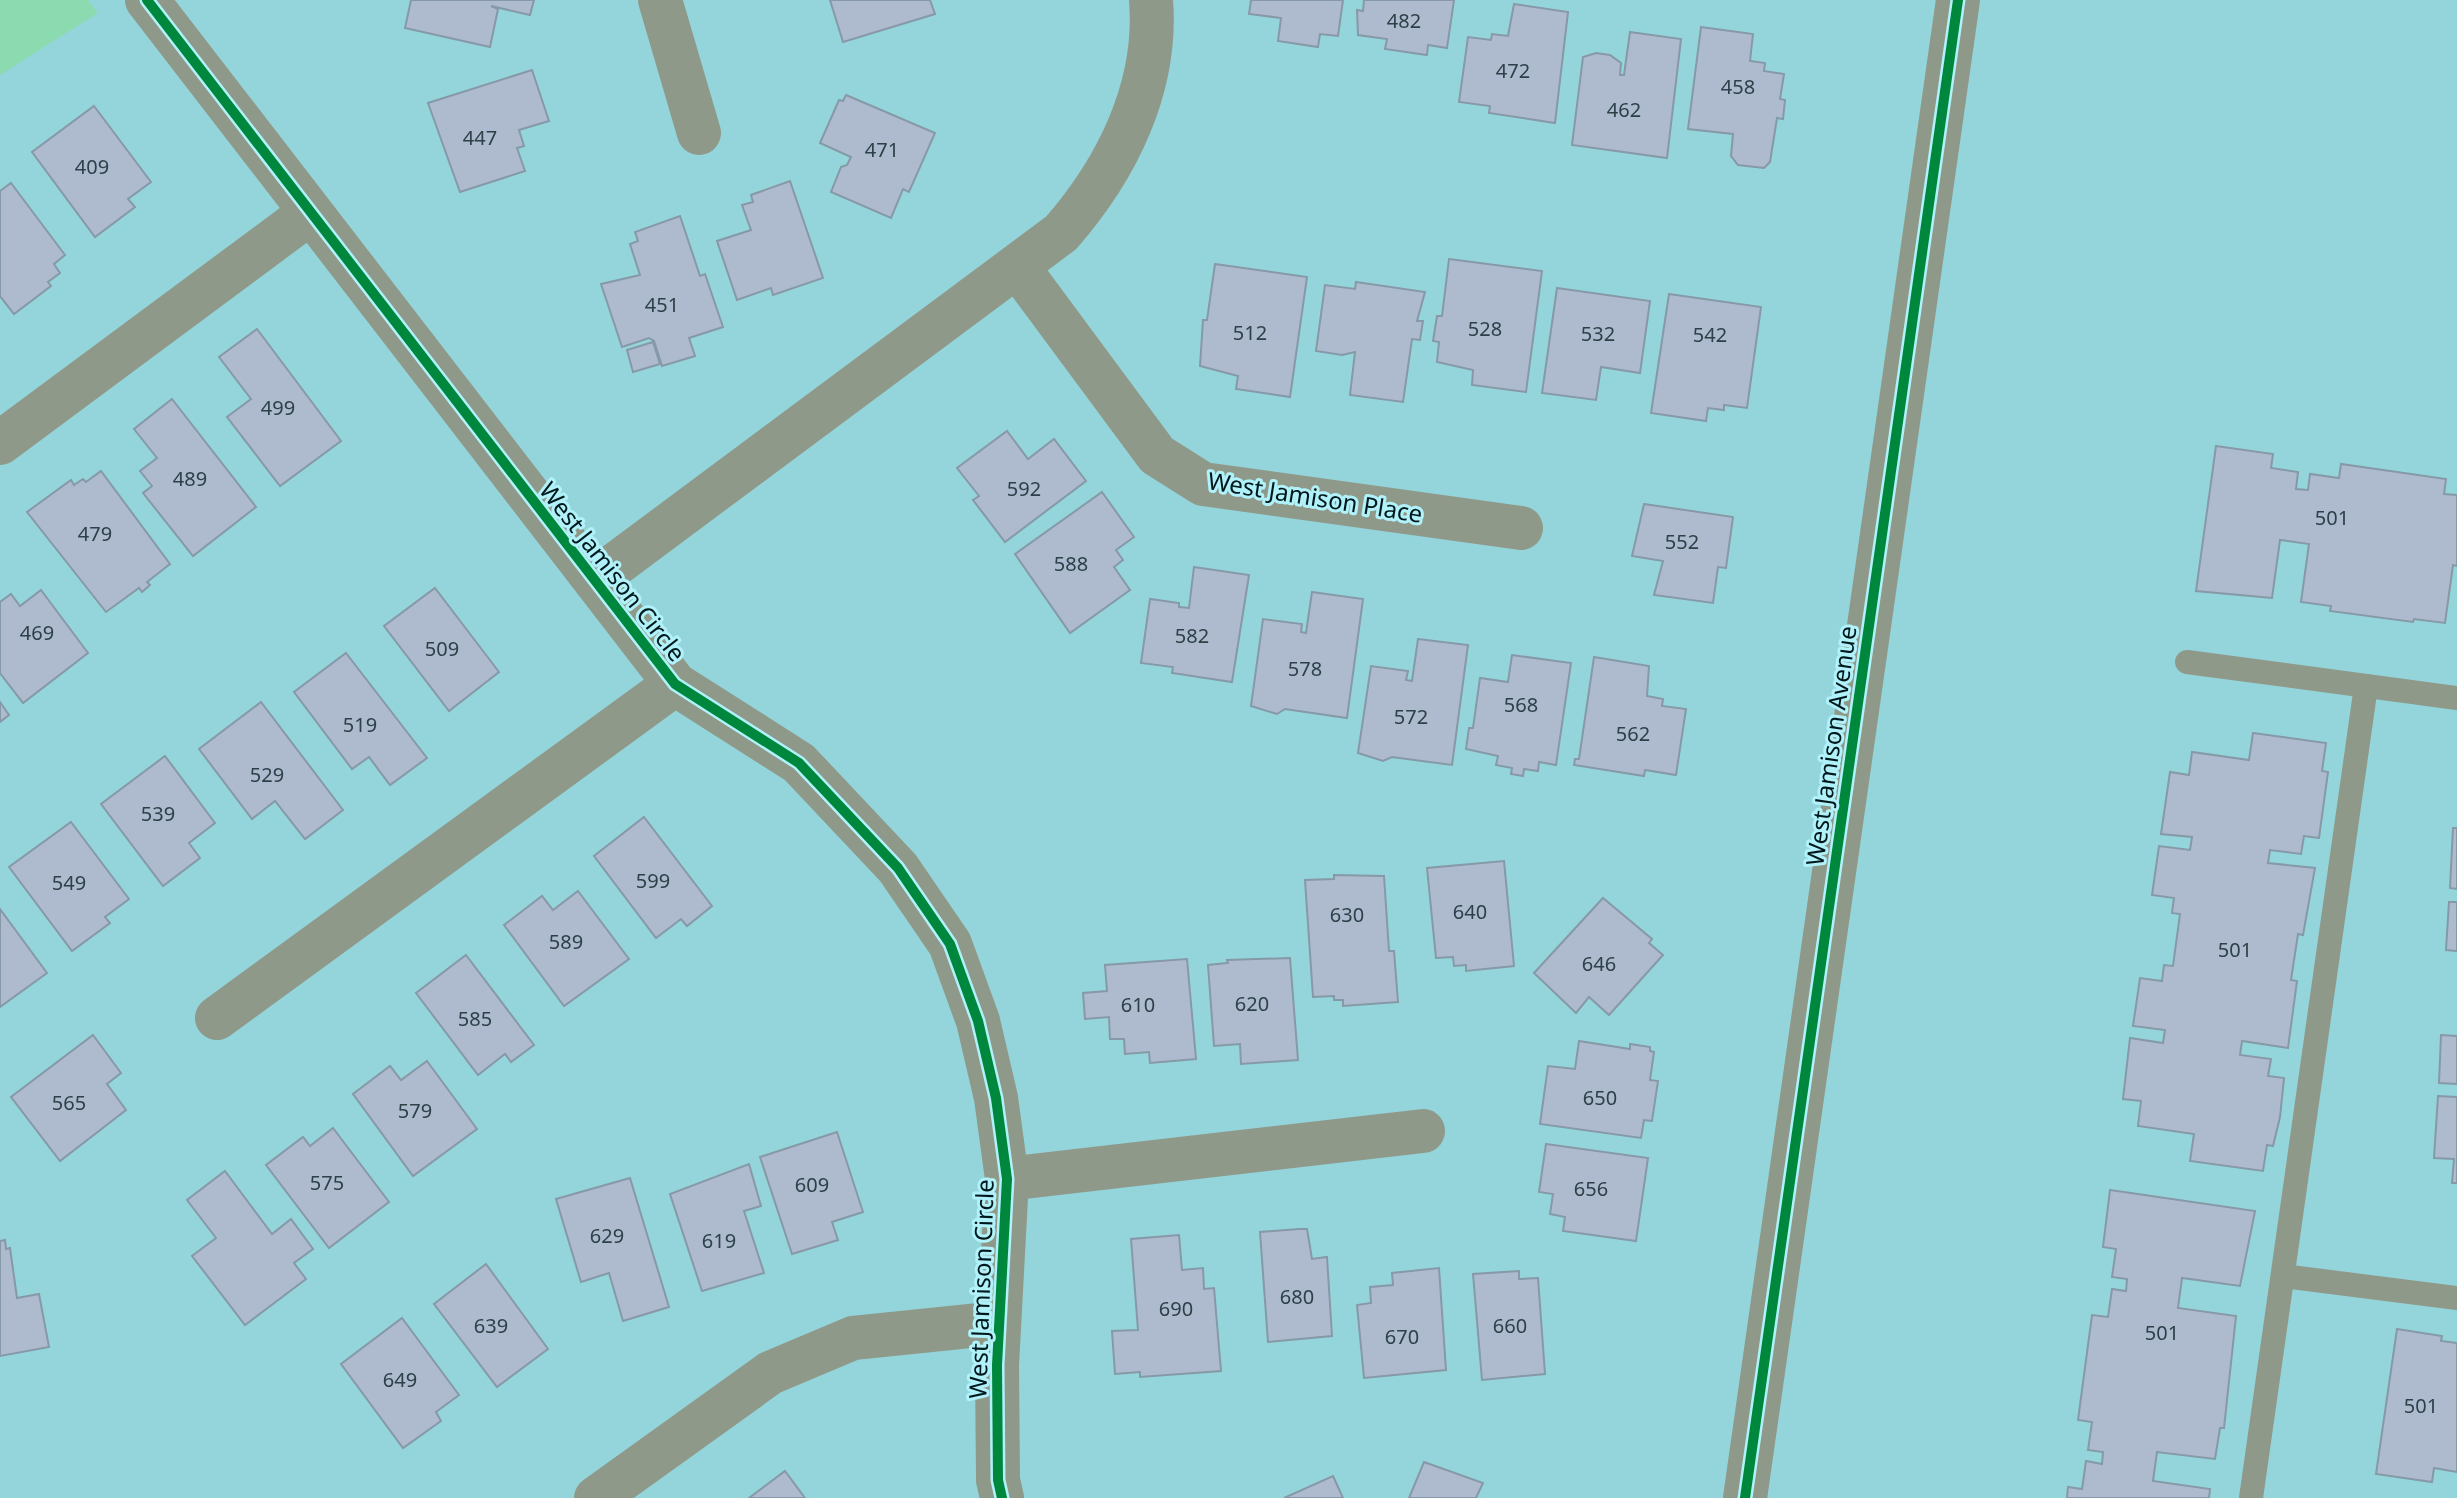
<svg xmlns="http://www.w3.org/2000/svg" width="2457" height="1498" viewBox="0 0 2457 1498" font-family="'Noto Sans',sans-serif">
	<style>
		.green { fill: #8cdbb0 }
		.building { fill: #aebbcf; stroke: #8699a7; stroke-width: 2 }
		.lines { fill: none; stroke-linecap: round; stroke-linejoin: round }
		.service { stroke: #8f9989; stroke-width: 24 }
		.minor { stroke: #8f9989; stroke-width: 44 }
		.cycleway-casing { stroke: #b1f2fa; stroke-width: 15 }
		.cycleway { stroke: #00873e; stroke-width: 10 }
		.labels { text-anchor: middle; stroke-width: 6; stroke-linejoin: round; paint-order: stroke }
		.number-label { font-size: 20px; fill: #2c4148 }
		.street-label { font-size: 24px; fill: #00181b; stroke: #b1f2fa }
	</style>
	<rect width="100%" height="100%" fill="#94d5dc"/>
	<polygon class="green" points="0,0 88,0 98,13 0,75"/>
	<g class="building">
		<polygon points="411,0 534,0 530,15 491,6 498,9 490,47 405,28"/>
		<polygon points="830,0 930,0 935,14 843,42"/>
		<polygon points="1251,0 1343,0 1338,36 1320,34 1318,47 1278,41 1281,18 1249,14"/>
		<polygon points="1364,0 1454,0 1447,48 1428,45 1427,55 1385,49 1387,39 1358,35 1357,10 1363,11"/>
		<polygon points="1514,4 1568,12 1555,123 1489,113 1490,106 1459,102 1468,37 1491,40 1492,34 1508,36"/>
		<polygon points="1701,27 1753,34 1750,61 1765,63 1764,71 1784,74 1780,99 1785,100 1783,119 1777,118 1770,162 1764,168 1738,165 1731,156 1733,134 1688,129"/>
		<polygon points="1630,32 1681,39 1667,158 1572,145 1583,57 1596,53 1610,55 1621,63 1620,75 1624,75"/>
		<polygon points="532,70 549,121 519,130 524,146 517,148 525,171 460,192 428,103"/>
		<polygon points="846,95 935,133 909,192 903,189 891,218 831,192 841,167 847,165 851,157 820,143 839,100 843,101"/>
		<polygon points="94,106 151,182 128,199 135,207 95,237 32,152"/>
		<polygon points="790,181 823,278 773,295 771,288 737,300 717,241 751,230 742,205 753,202 751,195"/>
		<polygon points="11,183 65,255 54,264 60,273 48,282 51,286 14,314 0,296 0,191"/>
		<polygon points="680,216 700,276 705,274 723,327 689,338 695,356 662,366 654,341 649,338 622,347 601,284 640,275 630,244 638,241 635,232"/>
		<polygon points="1449,259 1542,271 1526,392 1472,385 1473,370 1437,362 1439,342 1433,341 1437,316 1442,316"/>
		<polygon points="1215,264 1307,277 1290,397 1236,389 1238,376 1200,366 1203,320 1207,320"/>
		<polygon points="1356,282 1425,292 1417,321 1423,321 1420,340 1412,339 1403,402 1350,395 1355,352 1342,355 1316,351 1325,285 1355,289"/>
		<polygon points="1557,288 1650,301 1640,373 1601,367 1596,400 1542,393"/>
		<polygon points="1669,294 1761,307 1747,408 1724,405 1724,410 1708,408 1706,421 1651,413"/>
		<polygon points="257,329 341,441 280,486 227,417 251,399 219,357"/>
		<polygon points="653,342 660,364 633,372 627,350"/>
		<polygon points="172,399 256,507 193,556 143,493 152,486 140,471 157,458 134,429"/>
		<polygon points="1007,431 1028,459 1054,439 1086,481 1005,542 973,500 979,496 957,468"/>
		<polygon points="2216,446 2273,454 2271,468 2298,472 2296,489 2308,490 2310,474 2339,478 2341,464 2446,479 2444,494 2457,495 2457,566 2453,565 2445,623 2414,619 2413,622 2330,611 2331,606 2301,602 2309,544 2280,540 2272,598 2196,591"/>
		<polygon points="101,471 170,564 147,582 150,585 142,592 139,588 106,612 27,512 71,480 74,485 83,479 86,482"/>
		<polygon points="1102,492 1134,537 1116,550 1123,560 1114,567 1130,590 1070,633 1015,554"/>
		<polygon points="1644,504 1733,517 1726,568 1718,567 1713,603 1654,595 1663,561 1632,556"/>
		<polygon points="1194,567 1249,575 1232,682 1172,673 1173,667 1141,663 1150,599 1179,603 1179,607 1189,608"/>
		<polygon points="435,588 499,672 449,711 384,626"/>
		<polygon points="41,590 88,653 23,703 0,673 0,602 11,594 20,606"/>
		<polygon points="1312,592 1363,599 1347,718 1285,709 1277,714 1251,706 1263,619 1302,624 1301,632 1306,633"/>
		<polygon points="1418,639 1468,645 1452,765 1392,757 1383,761 1358,753 1371,666 1408,671 1406,680 1412,681"/>
		<polygon points="346,653 427,758 390,785 369,757 352,769 294,692"/>
		<polygon points="1512,655 1571,663 1556,765 1539,762 1538,771 1524,769 1523,776 1511,774 1512,768 1496,765 1498,756 1466,749 1469,728 1473,728 1480,678 1508,682"/>
		<polygon points="1594,657 1649,666 1647,696 1663,699 1662,706 1686,709 1676,775 1645,770 1644,776 1574,765 1575,759 1579,759"/>
		<polygon points="0,702 9,715 0,722"/>
		<polygon points="261,702 343,810 305,839 275,801 252,819 199,749"/>
		<polygon points="2253,733 2326,743 2322,771 2328,772 2319,838 2304,836 2301,854 2270,850 2268,863 2315,868 2303,935 2298,934 2291,980 2297,981 2288,1048 2242,1041 2240,1055 2271,1059 2268,1076 2284,1078 2280,1117 2273,1146 2267,1145 2263,1171 2190,1161 2194,1134 2138,1126 2141,1101 2123,1099 2130,1038 2163,1043 2165,1030 2133,1026 2140,978 2162,981 2164,965 2173,966 2180,914 2172,913 2174,898 2152,895 2159,846 2190,850 2192,837 2161,834 2170,772 2189,775 2192,752 2249,760"/>
		<polygon points="165,756 215,823 189,843 200,858 163,886 101,804"/>
		<polygon points="644,817 712,906 687,926 681,919 656,938 594,856"/>
		<polygon points="71,822 129,899 105,917 110,923 72,951 9,867"/>
		<polygon points="2453,828 2457,828 2457,889 2450,888"/>
		<polygon points="1504,861 1514,966 1466,971 1466,965 1454,966 1453,957 1436,958 1427,868"/>
		<polygon points="1334,875 1384,876 1389,951 1394,951 1398,1002 1343,1006 1343,1000 1334,1000 1334,996 1313,997 1305,880 1334,879"/>
		<polygon points="578,891 629,959 564,1006 504,925 542,896 553,910"/>
		<polygon points="1603,898 1652,939 1649,943 1663,955 1609,1015 1589,997 1576,1013 1534,973"/>
		<polygon points="2449,902 2457,902 2457,951 2446,950"/>
		<polygon points="0,909 47,973 0,1007"/>
		<polygon points="466,955 534,1045 511,1062 505,1054 478,1075 416,993"/>
		<polygon points="1290,958 1298,1060 1241,1064 1240,1044 1214,1046 1208,965 1228,963 1227,960"/>
		<polygon points="1187,959 1196,1059 1150,1063 1149,1052 1125,1054 1124,1039 1110,1039 1109,1017 1085,1019 1083,993 1107,991 1105,965"/>
		<polygon points="93,1035 121,1073 107,1084 126,1110 60,1161 11,1097"/>
		<polygon points="2441,1035 2457,1036 2457,1084 2439,1083"/>
		<polygon points="1579,1041 1630,1049 1630,1044 1650,1047 1650,1051 1654,1052 1650,1080 1658,1081 1652,1121 1644,1120 1641,1138 1540,1124 1548,1066 1575,1069"/>
		<polygon points="427,1061 477,1129 413,1176 353,1094 390,1066 401,1080"/>
		<polygon points="2438,1096 2457,1097 2457,1183 2452,1183 2454,1159 2434,1158"/>
		<polygon points="333,1128 389,1202 329,1248 266,1165 303,1137 310,1146"/>
		<polygon points="837,1132 863,1212 832,1222 838,1240 792,1254 760,1157"/>
		<polygon points="1546,1144 1648,1158 1636,1241 1563,1231 1565,1217 1550,1214 1553,1194 1539,1192"/>
		<polygon points="749,1164 761,1206 744,1211 764,1273 702,1291 670,1194"/>
		<polygon points="225,1171 272,1234 291,1219 313,1249 294,1263 306,1279 245,1325 192,1256 216,1238 187,1200"/>
		<polygon points="630,1178 669,1307 623,1321 609,1273 581,1282 556,1199"/>
		<polygon points="2110,1190 2255,1211 2240,1286 2182,1278 2178,1308 2236,1316 2224,1428 2220,1428 2215,1459 2157,1452 2153,1481 2210,1489 2209,1498 2067,1498 2068,1487 2082,1489 2086,1461 2102,1464 2103,1452 2088,1450 2092,1422 2078,1420 2092,1315 2108,1317 2112,1289 2126,1291 2127,1279 2112,1277 2116,1249 2103,1247"/>
		<polygon points="1299,1229 1307,1229 1312,1259 1327,1257 1332,1336 1268,1342 1260,1232"/>
		<polygon points="1179,1235 1182,1270 1203,1268 1204,1289 1214,1288 1221,1371 1140,1377 1140,1372 1115,1374 1112,1331 1138,1330 1131,1239"/>
		<polygon points="5,1240 6,1249 10,1248 17,1298 39,1294 49,1347 0,1356 0,1241"/>
		<polygon points="486,1264 548,1349 497,1387 434,1304"/>
		<polygon points="1439,1268 1446,1370 1364,1378 1357,1305 1371,1303 1370,1287 1393,1285 1392,1273"/>
		<polygon points="1519,1271 1519,1279 1538,1278 1545,1374 1482,1380 1473,1274"/>
		<polygon points="402,1318 459,1395 436,1412 441,1421 403,1448 341,1364"/>
		<polygon points="2397,1329 2442,1336 2441,1341 2457,1343 2457,1472 2434,1468 2432,1482 2376,1474"/>
		<polygon points="1424,1462 1483,1483 1476,1498 1409,1498"/>
		<polygon points="785,1471 805,1498 749,1498"/>
		<polygon points="1333,1476 1343,1498 1284,1498"/>
	</g>
	<g class="lines">
		<g class="service">
			<polyline points="2187,662 2457,698"/>
			<polyline points="2283,1276 2457,1298"/>
			<polyline points="2251,1498 2366,686"/>
		</g>
		<g class="minor">
			<polyline points="147,0 675,684 799,763 898,868 950,944 978,1021 996,1098 1007,1179 997,1365 998,1480 1002,1498"/>
			<polyline points="660,0 699,133"/>
			<polyline points="1017,266 1157,455 1203,484 1521,528"/>
			<polyline points="0,443 310,213"/>
			<path d="M596 579 1061 233C1117 169 1158 87 1151 0"/>
			<polyline points="217,1018 675,684"/>
			<polyline points="1007,1179 1423,1131"/>
			<polyline points="596,1498 770,1373 853,1338 999,1323"/>
			<polyline points="1745,1498 1958,0"/>
		</g>
		<defs>
			<g id="cycleway">
				<polyline points="147,0 675,684 799,763 898,868 950,944 978,1021 996,1098 1007,1179 997,1365 998,1480 1002,1498"/>
				<polyline points="1745,1498 1958,0"/>
			</g>
		</defs>
		<use href="#cycleway" class="cycleway-casing"/>
		<use href="#cycleway" class="cycleway"/>
	</g>
	<g class="labels">
		<g class="number-label">
			<text x="1404" y="28">482</text>
			<text x="1513" y="78">472</text>
			<text x="1738" y="94">458</text>
			<text x="1624" y="117">462</text>
			<text x="480" y="145">447</text>
			<text x="882" y="157">471</text>
			<text x="92" y="174">409</text>
			<text x="662" y="312">451</text>
			<text x="1485" y="336">528</text>
			<text x="1250" y="340">512</text>
			<text x="1598" y="341">532</text>
			<text x="1710" y="342">542</text>
			<text x="278" y="415">499</text>
			<text x="190" y="486">489</text>
			<text x="1024" y="496">592</text>
			<text x="2332" y="525">501</text>
			<text x="95" y="541">479</text>
			<text x="1682" y="549">552</text>
			<text x="1071" y="571">588</text>
			<text x="37" y="640">469</text>
			<text x="1192" y="643">582</text>
			<text x="442" y="656">509</text>
			<text x="1305" y="676">578</text>
			<text x="1521" y="712">568</text>
			<text x="1411" y="724">572</text>
			<text x="360" y="732">519</text>
			<text x="1633" y="741">562</text>
			<text x="267" y="782">529</text>
			<text x="158" y="821">539</text>
			<text x="653" y="888">599</text>
			<text x="69" y="890">549</text>
			<text x="1470" y="919">640</text>
			<text x="1347" y="922">630</text>
			<text x="566" y="949">589</text>
			<text x="2235" y="957">501</text>
			<text x="1599" y="971">646</text>
			<text x="1252" y="1011">620</text>
			<text x="1138" y="1012">610</text>
			<text x="475" y="1026">585</text>
			<text x="1600" y="1105">650</text>
			<text x="69" y="1110">565</text>
			<text x="415" y="1118">579</text>
			<text x="327" y="1190">575</text>
			<text x="812" y="1192">609</text>
			<text x="1591" y="1196">656</text>
			<text x="607" y="1243">629</text>
			<text x="719" y="1248">619</text>
			<text x="1297" y="1304">680</text>
			<text x="1176" y="1316">690</text>
			<text x="491" y="1333">639</text>
			<text x="1510" y="1333">660</text>
			<text x="2162" y="1340">501</text>
			<text x="1402" y="1344">670</text>
			<text x="400" y="1387">649</text>
			<text x="2421" y="1413">501</text>
		</g>
		<g class="street-label">
			<text transform="translate(1315 498) rotate(9)" y="8">West Jamison Place</text>
			<text transform="translate(612 572) rotate(52)" y="8">West Jamison Circle</text>
			<text transform="translate(1832 746) rotate(-82)" y="8">West Jamison Avenue</text>
			<text transform="translate(982 1289) rotate(-88)" y="8">West Jamison Circle</text>
		</g>
	</g>
</svg>
